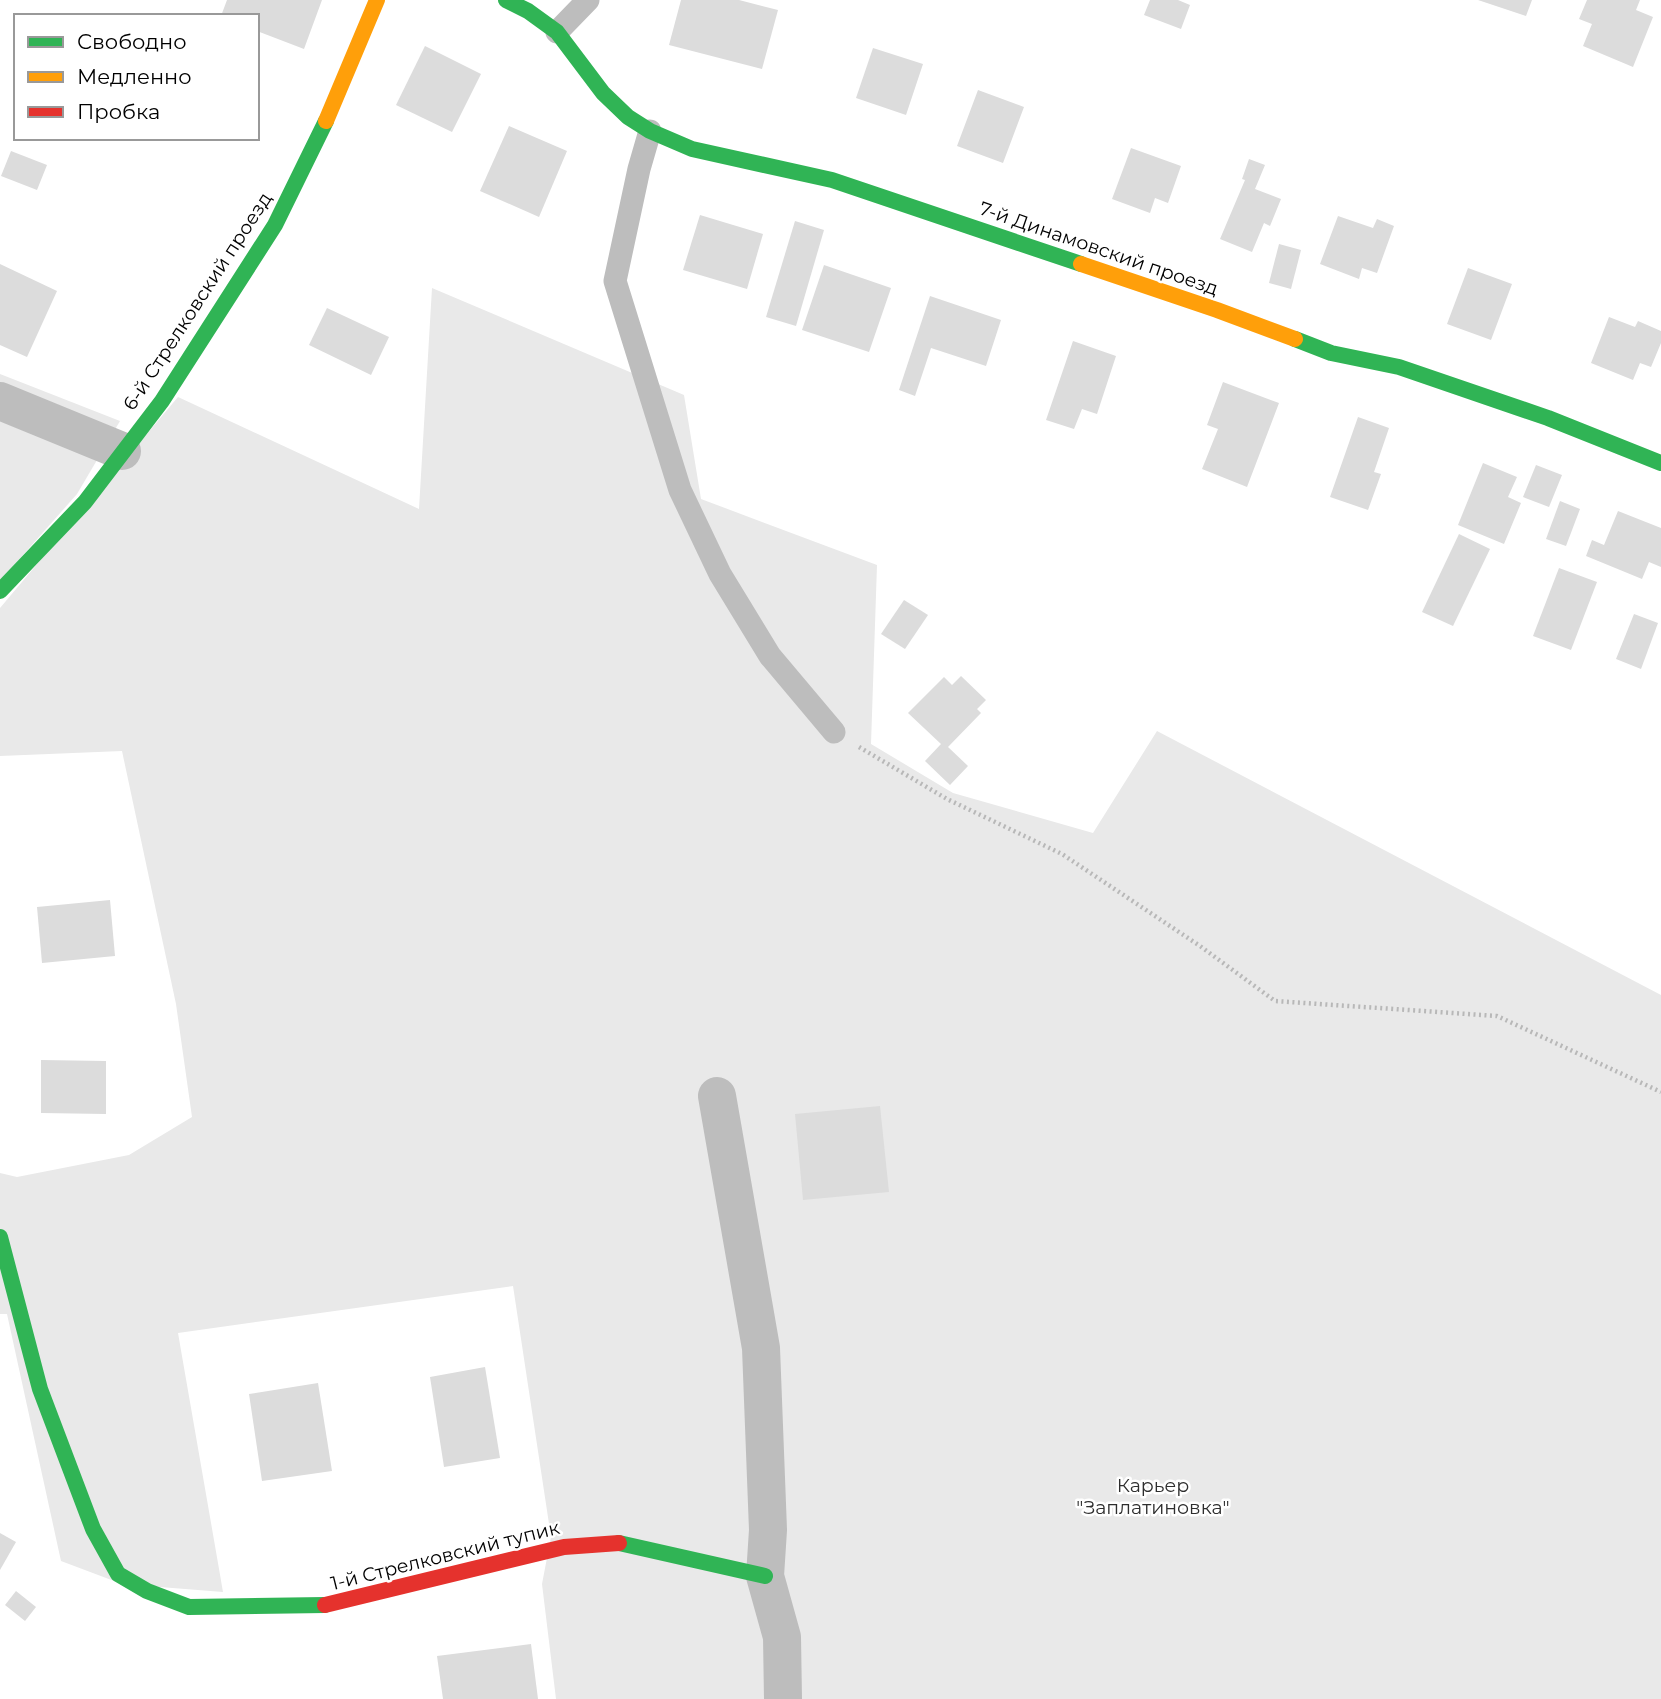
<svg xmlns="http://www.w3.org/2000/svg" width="1661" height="1699" viewBox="0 0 1661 1699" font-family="Montserrat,sans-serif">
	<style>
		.green { fill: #e9e9e9 }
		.building { fill: #dcdcdc }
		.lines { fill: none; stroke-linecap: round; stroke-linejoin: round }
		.path { stroke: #b8b8b8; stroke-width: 4.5; stroke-dasharray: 2 3.5; stroke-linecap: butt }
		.lane { stroke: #bdbdbd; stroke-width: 23 }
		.street { stroke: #bdbdbd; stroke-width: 38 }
		.fast { stroke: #30b455; stroke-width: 16 }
		.slow { stroke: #ff9f0a; stroke-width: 16 }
		.jam { stroke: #e5322d; stroke-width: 16 }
		.labels { text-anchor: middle; stroke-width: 5; stroke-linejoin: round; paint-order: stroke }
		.street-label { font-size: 19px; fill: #000; stroke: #fff }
		.park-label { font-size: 19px; fill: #2e2e2e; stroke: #fff }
	</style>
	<rect width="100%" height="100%" fill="#fff"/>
	<g class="green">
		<polygon points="432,288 684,395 701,499 877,565 871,744 953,793 1093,833 1157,731 1661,995 1661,1699 556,1699 542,1584 551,1537 513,1286 178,1333 223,1592 122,1584 61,1561 7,1314 0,1314 0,1173 17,1177 129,1155 192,1117 176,1004 122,751 0,756 0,608 178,397 419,509"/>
		<polygon points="0,374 120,421 77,494 0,581"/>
	</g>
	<g class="building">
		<polygon points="227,0 322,0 304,49 257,31 257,16 221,16"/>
		<polygon points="681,0 739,0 778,10 762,69 669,45"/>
		<polygon points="1150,0 1178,0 1190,5 1181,29 1144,15"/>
		<polygon points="1478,0 1532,0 1526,16"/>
		<polygon points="1587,0 1640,0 1636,10 1653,17 1633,67 1583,46 1592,24 1579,19"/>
		<polygon points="425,46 481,74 452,132 396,105"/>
		<polygon points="873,48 923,64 906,115 856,98"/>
		<polygon points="978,90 1024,107 1003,163 957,146"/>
		<polygon points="509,126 567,151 539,217 480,191"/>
		<polygon points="1131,148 1181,166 1168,203 1155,198 1150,213 1112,199"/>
		<polygon points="11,151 47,165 37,190 1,176"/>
		<polygon points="1249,159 1265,165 1255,189 1281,199 1270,226 1264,223 1252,252 1220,239 1245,180 1242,179"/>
		<polygon points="700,215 763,234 747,289 683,270"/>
		<polygon points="1338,216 1373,228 1377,219 1394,226 1377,273 1362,268 1359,279 1320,264"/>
		<polygon points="795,221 824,230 796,326 766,317"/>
		<polygon points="1279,244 1301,250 1291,289 1269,283"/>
		<polygon points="0,264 57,291 27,357 0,345"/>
		<polygon points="824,265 891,288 869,352 802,330"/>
		<polygon points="1468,268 1512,284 1491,340 1447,324"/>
		<polygon points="930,296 1001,320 986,366 931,348 915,396 899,390"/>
		<polygon points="327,308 389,337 371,375 309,345"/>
		<polygon points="1609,317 1635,327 1638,321 1661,331 1661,343 1651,367 1640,363 1633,380 1591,363"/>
		<polygon points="1073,341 1116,356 1097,414 1082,409 1074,429 1046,420"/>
		<polygon points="1223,382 1279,403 1247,487 1202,469 1218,429 1207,425"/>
		<polygon points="1358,417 1389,428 1374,472 1381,474 1368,510 1330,497"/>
		<polygon points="1483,463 1517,477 1508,497 1521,503 1504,544 1458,525"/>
		<polygon points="1536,465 1562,475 1549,507 1523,497"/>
		<polygon points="1560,501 1580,509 1566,546 1546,539"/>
		<polygon points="1618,511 1661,528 1661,567 1649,562 1642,579 1586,556 1592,540 1604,545"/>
		<polygon points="1459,534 1490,549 1453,626 1422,612"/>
		<polygon points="1559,568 1597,582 1571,650 1533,636"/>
		<polygon points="904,600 928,615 905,649 881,634"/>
		<polygon points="1634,614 1658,623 1641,669 1616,659"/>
		<polygon points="961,676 986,700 977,709 981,713 948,747 968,766 950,785 925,761 941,744 908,713 944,677 952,685"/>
		<polygon points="110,900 115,956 42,963 37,907"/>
		<polygon points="41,1060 106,1061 106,1114 41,1113"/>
		<polygon points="880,1106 889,1192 803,1200 795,1114"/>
		<polygon points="485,1367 500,1458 444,1467 430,1377"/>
		<polygon points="318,1383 332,1471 262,1481 249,1394"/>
		<polygon points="0,1533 16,1542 0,1570"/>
		<polygon points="16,1591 36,1607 25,1621 5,1605"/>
		<polygon points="531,1644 538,1699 443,1699 437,1656"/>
	</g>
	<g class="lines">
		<polyline class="path" points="859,747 947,799 1062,854 1200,946 1275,1001 1497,1016 1661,1092"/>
		<g class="lane">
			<polyline points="557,32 588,0"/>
			<polyline points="650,131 639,169 615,281 680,490 720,574 770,656 834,732"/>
		</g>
		<g class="street">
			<polyline points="0,401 122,451"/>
			<polyline points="717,1096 761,1348 768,1530 765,1576 782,1637 783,1699"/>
		</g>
		<g class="fast">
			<polyline points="506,0 528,11 557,32 603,93 628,117 650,131 692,149 832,180 1081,264"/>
			<polyline points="1295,339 1331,353 1399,367 1548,418 1661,463"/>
			<polyline points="0,591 85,502 162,401 275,225 326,121"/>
			<polyline points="0,1237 40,1389 93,1529 118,1574 147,1591 189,1607 325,1605"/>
			<polyline points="619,1543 765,1576"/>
		</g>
		<g class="slow">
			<polyline points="326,121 377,0"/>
			<polyline points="1081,264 1217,310 1295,339"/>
		</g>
		<polyline class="jam" points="325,1605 564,1547 619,1543"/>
	</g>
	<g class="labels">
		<g class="street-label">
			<text transform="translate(1099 248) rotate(19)" y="7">7-й Динамовский проезд</text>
			<text transform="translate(197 301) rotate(-57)" y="7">6-й Стрелковский проезд</text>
			<text transform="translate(445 1555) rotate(-14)" y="7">1-й Стрелковский тупик</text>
		</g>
		<g class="park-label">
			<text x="1153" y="1492">Карьер<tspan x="1153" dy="22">"Заплатиновка"</tspan></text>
		</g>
	</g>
	<rect x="14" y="14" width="245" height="126" fill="#ffffff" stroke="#999999" stroke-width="2"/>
	<rect x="28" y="37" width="35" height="10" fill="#30b455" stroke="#999999" stroke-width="2"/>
	<text x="77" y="49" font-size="21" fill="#000000">Свободно</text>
	<rect x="28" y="72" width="35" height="10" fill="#ff9f0a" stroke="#999999" stroke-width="2"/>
	<text x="77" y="84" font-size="21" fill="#000000">Медленно</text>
	<rect x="28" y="107" width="35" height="10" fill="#e5322d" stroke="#999999" stroke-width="2"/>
	<text x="77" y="119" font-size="21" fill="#000000">Пробка</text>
</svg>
